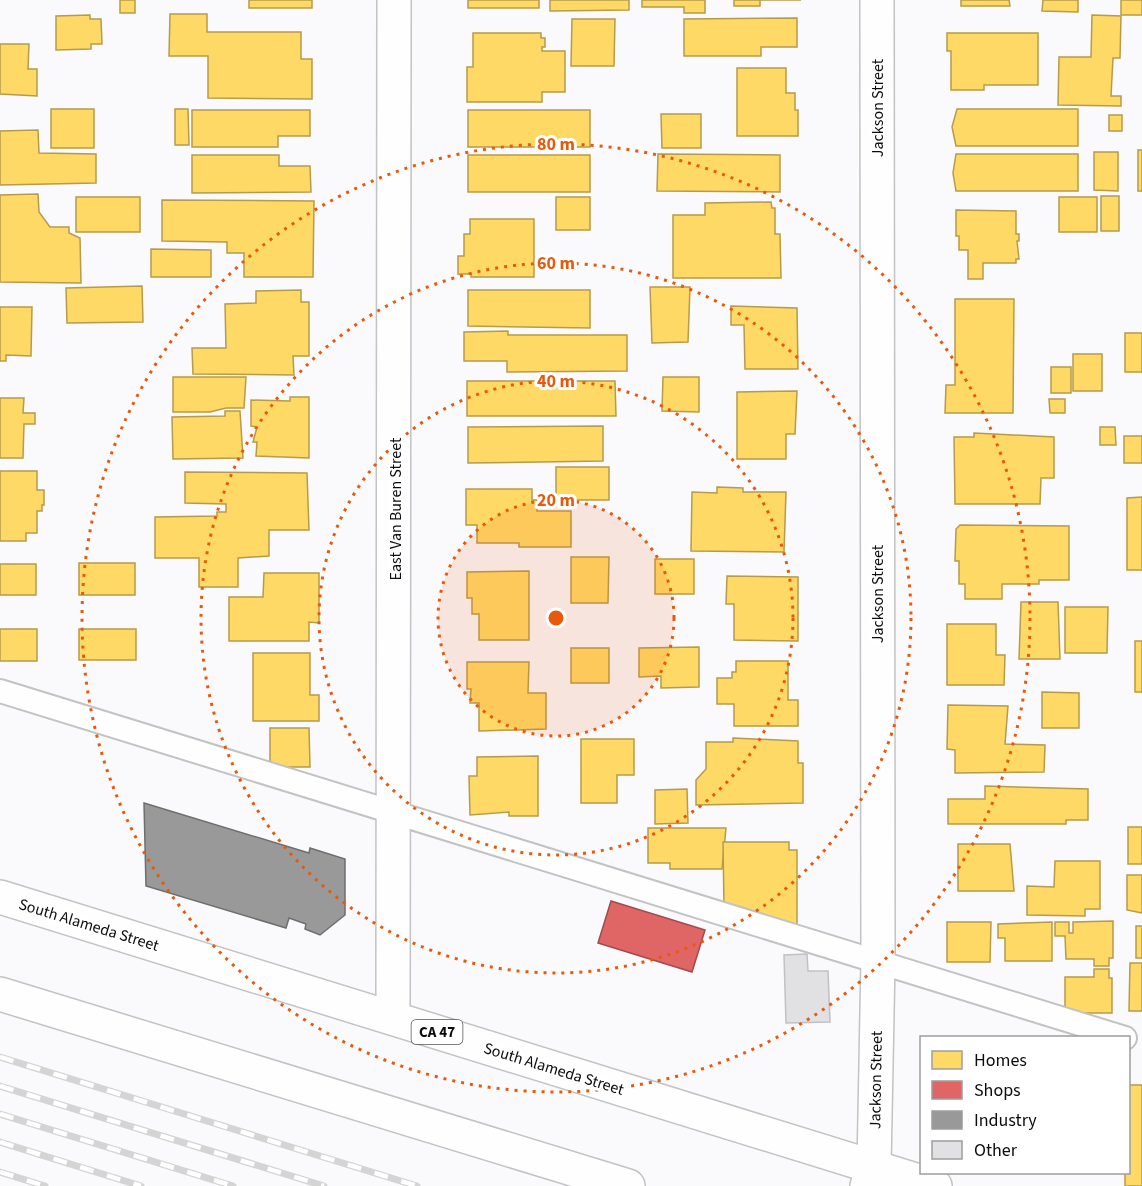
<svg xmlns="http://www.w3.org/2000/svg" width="1142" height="1186" viewBox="0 0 1142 1186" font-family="'Source Sans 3',sans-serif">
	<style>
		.homes { fill: #ffd966; stroke: #b69b4b; stroke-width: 1.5 }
		.shops { fill: #e06666; stroke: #a04b4b; stroke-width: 1.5 }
		.industry { fill: #999; stroke: #6f6e6f; stroke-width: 1.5 }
		.building { fill: #e1e0e2; stroke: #c1c0c2; stroke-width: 1.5 }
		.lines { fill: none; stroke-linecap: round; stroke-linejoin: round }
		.service-casing { stroke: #c3c2c4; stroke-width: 26 }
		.minor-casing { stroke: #c3c2c4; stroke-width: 36 }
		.primary-casing { stroke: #c3c2c4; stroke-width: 36 }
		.service { stroke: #fefefe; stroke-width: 22 }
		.minor { stroke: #fefefe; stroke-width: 33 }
		.primary { stroke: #fefefe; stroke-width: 33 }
		.rail-casing { stroke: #d4d4d5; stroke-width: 7 }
		.rail { stroke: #fff; stroke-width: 4.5; stroke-dasharray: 14; stroke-linecap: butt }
		.ring { fill: none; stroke: #e8590c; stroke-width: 3; stroke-dasharray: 3 6 }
		.labels { text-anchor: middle; stroke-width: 6; stroke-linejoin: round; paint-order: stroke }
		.shield { fill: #fff; stroke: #555456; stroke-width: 1.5 }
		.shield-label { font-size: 15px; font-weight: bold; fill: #0c0b0d }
		.street-label { font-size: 16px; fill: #0c0b0d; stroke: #fff }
		.centre { fill: #e8590c; stroke: #fff; stroke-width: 3 }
		.ring-label { font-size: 18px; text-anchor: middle; font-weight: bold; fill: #e8590c; stroke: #fff; stroke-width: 6; stroke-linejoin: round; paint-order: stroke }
	</style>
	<rect width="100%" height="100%" fill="#faf9fb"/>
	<g class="homes">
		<rect x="120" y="0" width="15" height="13"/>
		<rect x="249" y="0" width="63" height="8"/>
		<rect x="468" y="0" width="71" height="8"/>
		<polygon points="550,0 629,0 629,10 550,11"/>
		<polygon points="642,0 705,0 705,13 684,13 684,7 642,7"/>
		<polygon points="734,0 801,0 760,0 760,6 734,6"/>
		<polygon points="961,0 1009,0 1010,6 961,6"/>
		<polygon points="1043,0 1078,0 1078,12 1042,11"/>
		<rect x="1121" y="0" width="21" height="15"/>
		<polygon points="170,14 207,14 207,32 301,32 301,59 312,59 312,99 208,98 208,56 169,56"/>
		<polygon points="90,15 90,19 101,19 102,44 91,44 91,49 56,50 56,16"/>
		<polygon points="1092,15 1121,16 1120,58 1113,58 1111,96 1121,96 1121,106 1058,105 1059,57 1091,57"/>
		<polygon points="797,18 797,47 761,47 761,56 684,56 684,19"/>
		<polygon points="572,19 615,19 614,66 571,66"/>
		<polygon points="473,33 541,33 541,38 545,38 545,47 542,47 542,51 565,51 565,92 542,92 542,102 467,102 467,67 473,67"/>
		<polygon points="947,33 1038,33 1038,85 984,85 984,90 951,90 951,51 947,51"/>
		<polygon points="0,44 29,44 28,69 37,69 37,96 0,94"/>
		<polygon points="737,68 786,68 786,93 795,93 795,110 798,110 798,136 737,136"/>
		<rect x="51" y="109" width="43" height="39"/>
		<polygon points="175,109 188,109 189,145 175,145"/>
		<polygon points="957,109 1078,109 1078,146 956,146 952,127"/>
		<polygon points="192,110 310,110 310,136 278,136 278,147 192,147"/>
		<rect x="468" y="110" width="122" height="37"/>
		<polygon points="661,114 701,114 701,148 662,148"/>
		<rect x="1109" y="115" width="13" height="16"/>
		<polygon points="38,130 39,153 96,154 96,183 0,185 0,131"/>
		<rect x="1138" y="150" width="4" height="41"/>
		<polygon points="1094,152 1118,152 1118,191 1094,190"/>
		<polygon points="658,154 780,155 780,192 657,191"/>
		<polygon points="956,154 1078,154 1078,191 956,191 953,173"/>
		<polygon points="192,155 279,155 279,166 310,166 311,192 192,193"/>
		<rect x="468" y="155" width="122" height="37"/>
		<polygon points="38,194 39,212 50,227 69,227 69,233 80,238 81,283 0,282 0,195"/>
		<rect x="1101" y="196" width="18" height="35"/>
		<rect x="76" y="197" width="64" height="35"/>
		<rect x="556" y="197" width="34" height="33"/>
		<rect x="1059" y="197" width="38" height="35"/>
		<polygon points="162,200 314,201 313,277 244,277 244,253 227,253 227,242 162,241"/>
		<polygon points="771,202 772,208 775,208 775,234 780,234 781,278 673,278 673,215 705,215 705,203"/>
		<polygon points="956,210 1016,211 1016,234 1019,234 1019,241 1017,241 1019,259 1016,259 1016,263 983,263 983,279 968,279 968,250 959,250 959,236 956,236"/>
		<polygon points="470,219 534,219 534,277 471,277 471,274 458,274 458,256 464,256 464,234 470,234"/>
		<polygon points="151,249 211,250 211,277 151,277"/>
		<polygon points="142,286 143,322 67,323 66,288"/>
		<polygon points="650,287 690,287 688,342 652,343"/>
		<polygon points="301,290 301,302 309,302 309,356 293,356 294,375 193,374 192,348 226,348 225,304 256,303 256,291"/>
		<polygon points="468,290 590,290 590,328 468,326"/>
		<polygon points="955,299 1014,299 1013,413 945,413 946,385 955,385"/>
		<polygon points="731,306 797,308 798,369 745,369 744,325 731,325"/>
		<polygon points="0,307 32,307 31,356 6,355 6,361 0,361"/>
		<polygon points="508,331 508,335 627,335 627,371 507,372 507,361 464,361 464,332"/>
		<rect x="1125" y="333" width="17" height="39"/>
		<rect x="1073" y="354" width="29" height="37"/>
		<rect x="1051" y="367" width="20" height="26"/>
		<polygon points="173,377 246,377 244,408 226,408 210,412 173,412"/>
		<polygon points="663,377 699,377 699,412 662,411"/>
		<polygon points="467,381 615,381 616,416 467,416"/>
		<polygon points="797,391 795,434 786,434 786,459 737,459 737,392"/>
		<polygon points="290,397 309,397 309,458 256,456 257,442 253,442 257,427 251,426 251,400 290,401"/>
		<polygon points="0,398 24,398 23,413 35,413 35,424 24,424 23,458 0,458"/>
		<polygon points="1049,399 1065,399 1065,413 1050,413"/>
		<polygon points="225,411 240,411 243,458 173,459 172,417 225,416"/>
		<polygon points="603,426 603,461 468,463 468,427"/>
		<polygon points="1100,427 1115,427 1116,445 1100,445"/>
		<polygon points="974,433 1054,437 1054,478 1041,478 1040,504 955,504 954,437 974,437"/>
		<rect x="1124" y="436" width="18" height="27"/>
		<rect x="556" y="467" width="53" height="33"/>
		<polygon points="0,471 37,471 37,490 44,490 44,505 42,505 42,511 37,511 37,533 26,533 26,541 0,541"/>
		<polygon points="185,472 307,473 309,530 269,530 269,556 238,558 238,587 199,587 199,558 155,558 155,517 217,516 217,512 226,512 226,504 185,503"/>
		<polygon points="717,487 743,488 743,492 786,492 784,552 691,551 692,492 717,493"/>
		<polygon points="466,489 532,489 532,500 537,500 537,511 571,511 571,547 519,547 519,543 477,543 477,525 466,525"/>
		<polygon points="1142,497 1142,570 1127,570 1127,498"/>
		<polygon points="960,525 1069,526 1069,580 1039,580 1039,584 1002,584 1002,599 965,599 965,584 959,584 959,561 955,561 956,529"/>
		<polygon points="571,557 609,557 608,603 571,603"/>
		<rect x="655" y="559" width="39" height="35"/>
		<rect x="79" y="563" width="56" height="32"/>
		<rect x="0" y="564" width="36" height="31"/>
		<polygon points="529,571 529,640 479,640 479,614 472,614 472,598 467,598 467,572"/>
		<polygon points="264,573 319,573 319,623 309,622 309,641 229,641 229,597 263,597"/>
		<polygon points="727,576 798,577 798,641 734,640 734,604 726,604"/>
		<polygon points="1021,602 1058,602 1060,659 1019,659"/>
		<polygon points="1065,607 1108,607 1107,653 1065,653"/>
		<polygon points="947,624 996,624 996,655 1005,655 1004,685 947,685"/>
		<rect x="0" y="629" width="37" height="32"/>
		<rect x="79" y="629" width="57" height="31"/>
		<rect x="1135" y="641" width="7" height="51"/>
		<polygon points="699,647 699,687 661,688 661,676 639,677 639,648"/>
		<rect x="571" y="648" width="38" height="35"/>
		<polygon points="253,653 310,653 310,695 319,695 319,721 253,721"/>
		<polygon points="736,661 788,661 788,700 798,700 798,726 734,726 734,704 717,704 717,678 732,678 732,672 736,672"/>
		<polygon points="467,662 529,662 528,693 546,693 546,729 479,731 479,703 470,703 471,689 467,689"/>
		<polygon points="1042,692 1079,693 1079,728 1042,728"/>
		<polygon points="948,705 1008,706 1005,744 1045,745 1044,772 955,773 955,750 947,749"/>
		<polygon points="270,728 309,728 310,767 270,767"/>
		<polygon points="733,738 798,741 798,763 803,763 803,803 696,805 696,780 706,769 706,742 733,742"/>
		<polygon points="581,739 634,739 634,775 617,775 617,803 581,803"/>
		<polygon points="538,756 538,816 509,816 509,812 470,815 469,776 477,776 477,757"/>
		<polygon points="985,786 1088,789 1088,820 1066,820 1066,824 948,824 948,799 985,799"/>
		<polygon points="687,789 688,823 655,824 655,790"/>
		<rect x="1128" y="827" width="14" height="37"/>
		<polygon points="648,828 726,828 722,869 670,869 670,863 648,863"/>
		<polygon points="723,842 789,842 789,850 797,850 797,930 724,907"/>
		<polygon points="958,844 1010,844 1014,891 958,891"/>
		<polygon points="1055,861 1100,861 1100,909 1085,909 1085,916 1027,915 1027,886 1054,887"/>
		<polygon points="1127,875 1142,875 1142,913 1127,910"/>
		<polygon points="1113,921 1113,958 1109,958 1109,966 1094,966 1094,959 1066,959 1065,936 1055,936 1055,922 1069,922 1069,933 1073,933 1073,922"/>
		<polygon points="947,922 991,922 990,962 947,962"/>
		<polygon points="1052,922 1052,961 1005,961 1005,938 998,938 998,924"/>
		<rect x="1136" y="926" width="6" height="32"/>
		<polygon points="1130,963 1142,963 1142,1011 1129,1011"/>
		<polygon points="1094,969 1109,969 1109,978 1112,978 1112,1013 1065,1013 1065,977 1094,977"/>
		<polygon points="1128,1085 1142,1085 1142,1186 1125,1186 1125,1172 1128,1172"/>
	</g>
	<polygon class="shops" points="611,901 705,930 692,972 598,943"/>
	<polygon class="industry" points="144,803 309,853 310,848 345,859 345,915 320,935 305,929 306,924 289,918 286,928 146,886"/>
	<polygon class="building" points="807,954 808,971 828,971 830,1022 786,1023 784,955"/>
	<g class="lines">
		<defs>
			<polyline id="service" points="0,691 1125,1038"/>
			<g id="minor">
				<polyline points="393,1018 394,0"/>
				<polyline points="867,1186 874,1167 878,961 877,0"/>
			</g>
			<g id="primary">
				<polyline points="0,897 935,1186"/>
				<polyline points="0,994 628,1186"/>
			</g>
		</defs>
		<use href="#service" class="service-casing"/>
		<use href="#minor" class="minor-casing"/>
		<use href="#primary" class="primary-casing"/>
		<use href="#service" class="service"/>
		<use href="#minor" class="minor"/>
		<use href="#primary" class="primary"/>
		<defs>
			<g id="rail">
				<polyline points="0,1057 417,1186"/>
				<polyline points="0,1086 324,1186"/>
				<polyline points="0,1114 233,1186"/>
				<polyline points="0,1142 141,1186"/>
				<polyline points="0,1172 45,1186"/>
			</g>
		</defs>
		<use href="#rail" class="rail-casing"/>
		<use href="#rail" class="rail"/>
	</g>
	<circle cx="556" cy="618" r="118" fill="#e8590c" fill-opacity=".12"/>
	<g class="ring">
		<circle cx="556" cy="618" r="118"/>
		<circle cx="556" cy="618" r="237"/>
		<circle cx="556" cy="618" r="355"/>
		<circle cx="556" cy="618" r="474"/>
	</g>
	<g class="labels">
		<rect class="shield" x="411.5" y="1020" width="51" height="24" rx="4.5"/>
		<g class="shield-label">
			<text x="437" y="1037">CA 47</text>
		</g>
		<g class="street-label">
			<text transform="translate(877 108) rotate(-90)" y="6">Jackson Street</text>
			<text transform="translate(395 509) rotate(-90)" y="6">East Van Buren Street</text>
			<text transform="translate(877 594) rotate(-90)" y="6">Jackson Street</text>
			<text transform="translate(89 924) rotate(17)" y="6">South Alameda Street</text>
			<text transform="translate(554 1068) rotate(17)" y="6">South Alameda Street</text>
			<text transform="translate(875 1080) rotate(-89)" y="6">Jackson Street</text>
		</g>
	</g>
	<circle cx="556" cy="618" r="9" class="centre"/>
	<g class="ring-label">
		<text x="556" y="150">80 m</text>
		<text x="556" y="269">60 m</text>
		<text x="556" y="387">40 m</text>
		<text x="556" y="506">20 m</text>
	</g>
	<rect x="920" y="1036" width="210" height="138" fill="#ffffff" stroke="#9e9d9e" stroke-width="1.5"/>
	<rect x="932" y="1051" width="30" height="18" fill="#ffd966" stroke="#9e9d9e" stroke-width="1.5"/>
	<text x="974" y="1066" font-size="18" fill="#0c0b0d">Homes</text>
	<rect x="932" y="1081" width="30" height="18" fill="#e06666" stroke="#9e9d9e" stroke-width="1.5"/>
	<text x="974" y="1096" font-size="18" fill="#0c0b0d">Shops</text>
	<rect x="932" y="1111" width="30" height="18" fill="#999999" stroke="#9e9d9e" stroke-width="1.5"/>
	<text x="974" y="1126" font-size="18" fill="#0c0b0d">Industry</text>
	<rect x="932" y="1141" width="30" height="18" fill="#e1e0e2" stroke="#9e9d9e" stroke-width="1.5"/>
	<text x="974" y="1156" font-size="18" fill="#0c0b0d">Other</text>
</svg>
